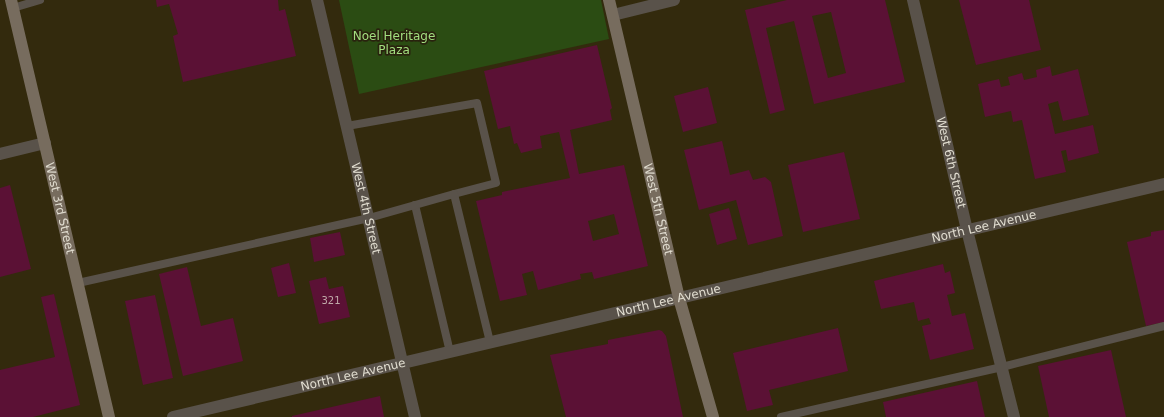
<svg xmlns="http://www.w3.org/2000/svg" width="1164" height="417" viewBox="0 0 1164 417" font-family="'DejaVu Sans',sans-serif">
	<style>
		.built { fill: #332a0d }
		.green { fill: #2b4c13 }
		.building { fill: #5b1135; fill-rule: evenodd }
		.lines { fill: none; stroke-linecap: round; stroke-linejoin: round }
		.lane { stroke: #59524a; stroke-width: 8 }
		.street { stroke: #59524a; stroke-width: 12 }
		.secondary { stroke: #776c5e; stroke-width: 12 }
		.labels { text-anchor: middle; stroke-width: 3.5; stroke-linejoin: round; paint-order: stroke }
		.number-label { font-size: 10px; fill: #c0aaa9 }
		.park-label { font-size: 12px; fill: #a2de7f; stroke: #29230e }
		.street-label { font-size: 12px; fill: #e1ddd0; stroke: #29230e }
	</style>
	<rect width="100%" height="100%" fill="#29230e"/>
	<rect class="built" x="0" y="0" width="1164" height="417"/>
	<polygon class="green" points="339,0 601,0 609,39 359,94"/>
	<g class="building">
		<polygon points="156,0 278,0 279,11 285,9 296,56 183,82 173,36 178,34 169,4 157,7"/>
		<path d="M787 0H885L905 82 814 104 794 21 766 28 785 110 770 114 745 10ZM831 12 846 73 828 78 812 16Z"/>
		<polygon points="959,0 1029,0 1041,50 976,65"/>
		<path d="M597 45 612 108 610 110 612 120 570 130 579 174 624 165 648 266 594 279 592 272 580 274 581 279 538 290 533 271 522 274 527 295 500 301 476 201 502 195V192L570 178 559 132 540 136 542 148 521 153 517 143 514 144 510 126 498 129 484 71ZM614 214 619 234 593 241 588 221Z"/>
		<polygon points="1050,66 1052,76 1078,69 1089,115 1063,121 1058,101 1048,104 1055,134 1093,125 1099,153 1068,161 1066,150 1061,151 1066,172 1035,179 1022,120 1013,122 1011,111 985,117 978,84 999,79 1001,87 1010,85 1008,77 1022,73 1024,80 1037,77 1036,70"/>
		<polygon points="708,87 717,123 683,132 674,96"/>
		<polygon points="722,141 730,175 749,170 753,180 765,177 771,182 783,236 748,245 736,200 699,210 684,150"/>
		<polygon points="844,152 860,219 803,232 788,165"/>
		<polygon points="10,185 31,269 0,277 0,188"/>
		<polygon points="729,208 737,239 717,245 709,214"/>
		<polygon points="1164,230 1164,322 1146,326 1127,242 1151,236 1151,232"/>
		<polygon points="340,232 345,255 314,262 310,238"/>
		<polygon points="289,263 296,293 278,297 271,268"/>
		<polygon points="943,264 945,273 950,271 955,293 947,295 952,316 965,313 974,349 930,360 922,326 931,324 929,318 918,321 914,302 881,309 874,281"/>
		<polygon points="187,267 201,326 233,318 243,361 183,376 159,274"/>
		<polygon points="326,277 329,289 343,286 350,317 319,324 309,281"/>
		<polygon points="54,294 80,405 33,417 0,417 0,370 55,357 41,297"/>
		<polygon points="155,295 173,378 143,385 125,301"/>
		<polygon points="838,328 848,371 769,390 773,405 747,411 733,353"/>
		<polygon points="659,330 662,331 666,336 683,417 566,417 550,355 608,344 608,340"/>
		<polygon points="1111,350 1126,417 1049,417 1038,366"/>
		<polygon points="977,381 985,417 886,417 883,402"/>
		<polygon points="380,396 384,417 292,417 292,416"/>
	</g>
	<g class="lines">
		<g class="lane">
			<polyline points="13,8 40,0"/>
			<polyline points="347,126 477,103 496,183 454,194"/>
			<polyline points="415,205 450,352"/>
			<polyline points="78,283 369,218 454,194 490,342"/>
			<polyline points="781,417 1002,367 1164,326"/>
		</g>
		<g class="street">
			<path id="s1" d="M317 0 415 417"/>
			<path id="s2" d="M913 0 967 230 1014 417"/>
			<polyline points="613,15 674,0"/>
			<polyline points="0,154 45,143"/>
			<path id="s3" d="M173 417 1164 184"/>
		</g>
		<g class="secondary">
			<path id="s4" d="M11 0 109 417"/>
			<path id="s5" d="M609 0 679 298 713 417"/>
		</g>
	</g>
	<g class="labels">
		<g class="number-label">
			<text x="331" y="304">321</text>
		</g>
		<g class="park-label">
			<text x="394" y="40">Noel Heritage<tspan x="394" dy="14">Plaza</tspan></text>
		</g>
		<g class="street-label">
			<text dy="4" stroke="none"><textPath href="#s2" startOffset="167">West 6th Street</textPath></text>
			<text dy="4" stroke="none"><textPath href="#s4" startOffset="214">West 3rd Street</textPath></text>
			<text dy="4" stroke="none"><textPath href="#s1" startOffset="214">West 4th Street</textPath></text>
			<text dy="4" stroke="none"><textPath href="#s5" startOffset="215">West 5th Street</textPath></text>
			<text dy="4" stroke="none"><textPath href="#s3" startOffset="833">North Lee Avenue</textPath></text>
			<text dy="4" stroke="none"><textPath href="#s3" startOffset="509">North Lee Avenue</textPath></text>
			<text dy="4" stroke="none"><textPath href="#s3" startOffset="185">North Lee Avenue</textPath></text>
		</g>
	</g>
</svg>
